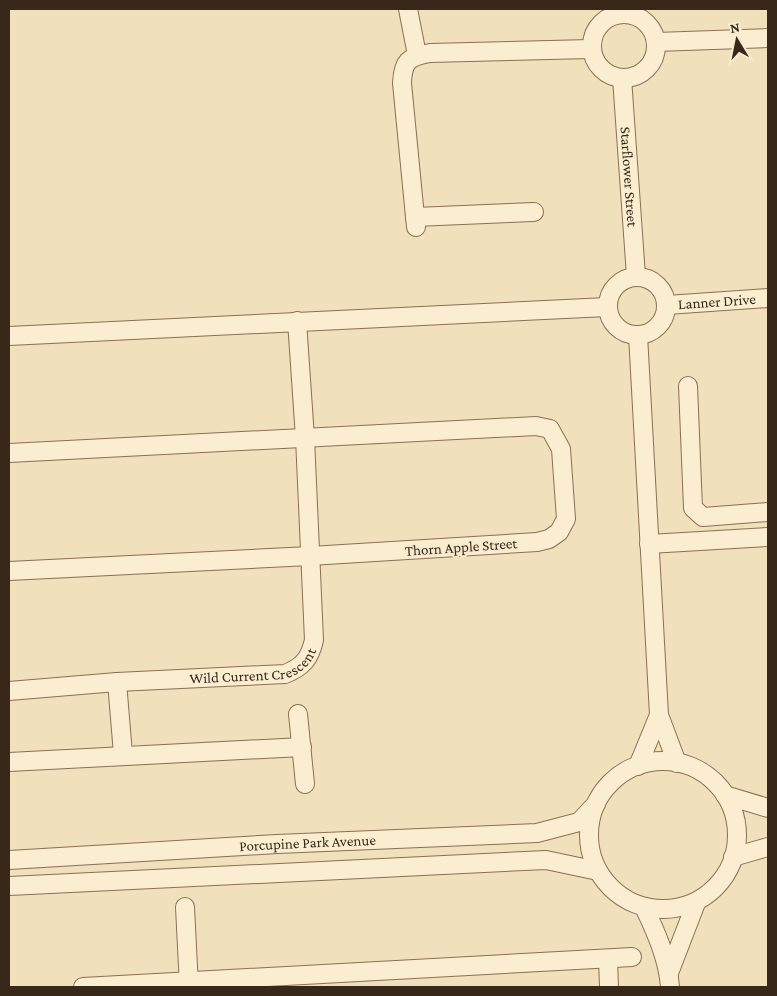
<svg xmlns="http://www.w3.org/2000/svg" width="777" height="996" viewBox="0 0 777 996" font-family="'Crimson Pro',serif">
	<style>
		.lines { fill: none; stroke-linecap: round; stroke-linejoin: round }
		.minor-casing { stroke: #8a6f54; stroke-width: 20 }
		.minor { stroke: #fbedcf; stroke-width: 18 }
		.labels { text-anchor: middle; stroke-width: 4; stroke-linejoin: round; paint-order: stroke }
		.street-label { font-size: 15px; fill: #37281a; stroke: #f8eacc }
	</style>
	<rect width="100%" height="100%" fill="#f1e0bc"/>
	<g class="lines">
		<defs>
			<g id="minor">
				<polyline points="408,9 417,55"/>
				<circle cx="624" cy="46" r="32"/>
				<polyline points="656,42 768,38"/>
				<path id="s1" d="M622 78 636 276"/>
				<polyline points="415,217 534,212"/>
				<path d="M416 227 402 83C403 61 408 57 430 53L591 49"/>
				<circle cx="637" cy="306" r="29"/>
				<path id="s2" d="M667 305 768 298"/>
				<polyline points="638,335 659,715 677,763"/>
				<polyline points="9,336 607,307"/>
				<polyline points="688,386 693,508 703,517 768,512"/>
				<polyline points="9,453 536,426 550,429 561,449 566,519 559,532 549,539 537,542 310,556 9,571"/>
				<polyline points="649,544 768,537"/>
				<polyline points="117,682 123,754"/>
				<path id="s3" d="M9 691 117 682 285 674C303 667 310 658 314 640L305 438 297 321"/>
				<polyline points="298,714 305,784"/>
				<circle cx="663" cy="835" r="74"/>
				<polyline points="9,762 302,747"/>
				<polyline points="638,766 659,715"/>
				<polyline points="725,795 768,808"/>
				<polyline points="733,857 768,847"/>
				<path id="s4" d="M9 860 277 844 537 833 579 822 596 804"/>
				<polyline points="9,886 546,860 598,871"/>
				<polyline points="185,907 189,987"/>
				<path d="M644 907C656 932 668 959 670 987"/>
				<polyline points="608,959 609,987"/>
				<polyline points="669,973 696,903"/>
				<polyline points="83,987 632,957"/>
			</g>
		</defs>
		<use href="#minor" class="minor-casing"/>
		<use href="#minor" class="minor"/>
	</g>
	<g class="labels">
		<g class="street-label">
			<text dy="5" stroke="none"><textPath href="#s1" startOffset="99">Starflower Street</textPath></text>
			<text dy="5" stroke="none"><textPath href="#s2" startOffset="50">Lanner Drive</textPath></text>
			<text transform="translate(461 547) rotate(-4)" y="5">Thorn Apple Street</text>
			<text dy="5" stroke="none"><textPath href="#s3" startOffset="248">Wild Current Crescent</textPath></text>
			<text dy="5" stroke="none"><textPath href="#s4" startOffset="299">Porcupine Park Avenue</textPath></text>
		</g>
	</g>
	<rect width="777" height="996" fill="none" stroke="#37281a" stroke-width="20"/>
	<g transform="translate(737 40) rotate(350)" stroke="#f8eacc" stroke-width="4" paint-order="stroke">
	<path d="M0-4L9 19L0 12L-9 19Z" fill="#37281a"/>
	<text y="-8" font-size="14" font-weight="bold" text-anchor="middle" fill="#37281a">N</text>
	</g>
</svg>
